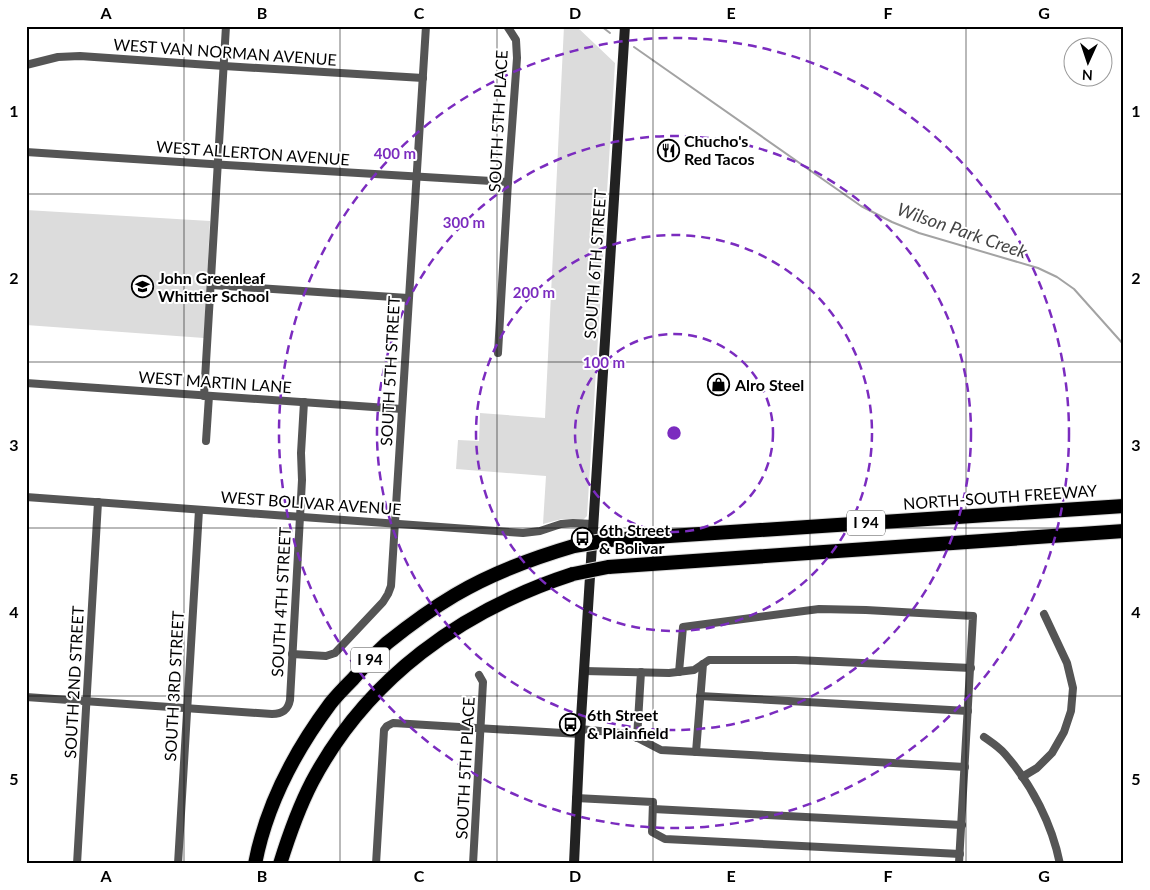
<svg xmlns="http://www.w3.org/2000/svg" width="1150" height="890" viewBox="0 0 1150 890" font-family="Lato,sans-serif">
	<style>
		.green { fill: #dcdcdc }
		.lines { fill: none; stroke-linecap: round; stroke-linejoin: round }
		.stream { stroke: #a3a3a3; stroke-width: 2 }
		.highway-casing { stroke: #dbdbdb; stroke-width: 16 }
		.street { stroke: #555; stroke-width: 8 }
		.secondary { stroke: #222; stroke-width: 10 }
		.highway { stroke: #000; stroke-width: 14 }
		.highway-bridge-casing { stroke: #dbdbdb; stroke-width: 16; stroke-linecap: butt }
		.highway-bridge { stroke: #000; stroke-width: 14 }
		.grid { fill: none; stroke: #000; stroke-width: 1; stroke-opacity: 0.55 }
		.ring { fill: none; stroke: #7b2cbf; stroke-width: 2.5; stroke-dasharray: 9 6 }
		.labels { text-anchor: middle; stroke-width: 4; stroke-linejoin: round; paint-order: stroke }
		.shield { fill: #fff; stroke: #4c4c4c; stroke-width: 1 }
		.shield-label { font-size: 15px; font-weight: bold; fill: #000 }
		.street-label { font-size: 16px; fill: #000; stroke: #fff }
		.poi-label { font-size: 16px; font-weight: bold; fill: #000; stroke: #fff; text-anchor: start }
		.water-label { font-size: 18px; font-style: italic; fill: #444; stroke: #fff }
		.centre { fill: #7b2cbf; stroke: #fff; stroke-width: 2.5 }
		.ring-label { font-size: 15px; text-anchor: middle; font-weight: bold; fill: #7b2cbf; stroke: #fff; stroke-width: 4; stroke-linejoin: round; paint-order: stroke }
		.neatline { fill: none; stroke: #000; stroke-width: 2 }
		.grid-label { font-size: 16px; text-anchor: middle; font-weight: bold; fill: #000 }
	</style>
	<rect width="100%" height="100%" fill="#fff"/>
	<g class="green">
		<polygon points="564,26 576,26 615,63 587,516 583,520 562,519 543,524 546,476 456,469 458,440 479,441 480,413 545,418"/>
		<polygon points="26,210 210,221 204,338 26,325"/>
	</g>
	<g class="lines">
		<g class="stream">
			<polyline points="601,26 610,33"/>
			<polyline points="634,47 861,206 892,222 919,233 1038,268 1057,277 1074,289 1124,345"/>
		</g>
		<defs>
			<g id="highway">
				<polyline points="609,540 1124,506"/>
				<polyline points="608,567 1124,531"/>
				<path d="M255 864C266 806 295 751 330 704 337 695 345 687 353 679 364 666 375 654 387 643 407 627 433 608 455 595 492 573 533 558 574 546"/>
				<path d="M280 864C289 835 298 809 312 782 367 678 462 610 573 574"/>
			</g>
		</defs>
		<use href="#highway" class="highway-casing"/>
		<g class="street">
			<polyline points="26,65 58,57 80,56 224,66 423,78"/>
			<polyline points="26,152 226,165 508,182"/>
			<polyline points="211,285 408,298"/>
			<polyline points="498,353 508,182 517,58 516,40 507,26"/>
			<polyline points="26,383 402,409"/>
			<polyline points="204,396 226,26"/>
			<polyline points="206,441 209,396"/>
			<path d="M26 497C192 510 357 520 523 533L540 531 561 524 573 523 593 524"/>
			<polyline points="292,654 326,656 335,653 383,602 388,594 391,586 426,26"/>
			<polyline points="584,671 669,673 694,670 709,660 796,660 971,668"/>
			<polyline points="679,672 683,627 819,609 866,610 973,616 959,863"/>
			<polyline points="700,696 968,711"/>
			<path d="M26 697 272 714C283 714 288 710 290 700L302 480 301 453 304 402"/>
			<polyline points="580,729 630,734 661,750 965,767"/>
			<path d="M984 737C991 742 999 747 1005 754 1032 785 1052 824 1060 864"/>
			<polyline points="637,738 641,672"/>
			<polyline points="696,752 703,664"/>
			<polyline points="1022,777 1037,768 1052,753 1064,732 1071,711 1073,688 1067,663 1044,614"/>
			<polyline points="576,798 653,802 652,832 665,839 960,854"/>
			<polyline points="653,809 962,825"/>
			<polyline points="77,864 98,502"/>
			<polyline points="178,864 199,510"/>
			<polyline points="376,864 384,730 387,726 393,723 580,734"/>
			<polyline points="473,864 483,682 479,675"/>
		</g>
		<polyline class="secondary" points="574,864 580,734 625,26"/>
		<use href="#highway" class="highway"/>
		<defs>
			<g id="highway-bridge">
				<polyline points="574,546 609,540"/>
				<polyline points="573,574 608,567"/>
			</g>
		</defs>
		<use href="#highway-bridge" class="highway-bridge-casing"/>
		<use href="#highway-bridge" class="highway-bridge"/>
	</g>
	<path class="grid" d="M184 26V864M340 26V864M497 26V864M653 26V864M810 26V864M966 26V864M26 194H1124M26 362H1124M26 528H1124M26 696H1124"/>
	<g class="ring">
		<circle cx="674" cy="433" r="99"/>
		<circle cx="674" cy="433" r="198"/>
		<circle cx="674" cy="433" r="297"/>
		<circle cx="674" cy="433" r="395"/>
	</g>
	<defs>
		<symbol id="restaurant-ring" viewBox="-11 -11 22 22"><circle r="9.5" fill="#fff" stroke="#000" stroke-width="1.5"/><path d="M-5-6h1v4h1v-4h1v4h1v-4h1v5L-1.5 .5V6h-2V.5L-5-1ZM5-6V6H3V1.5H1.5Q1.5-4 5-6Z" fill="#000"/></symbol>
		<symbol id="school-ring" viewBox="-11 -11 22 22"><circle r="9.5" fill="#fff" stroke="#000" stroke-width="1.5"/><path d="M0-5L7-2L0 1L-7-2ZM-4 1L0 2.5L4 1V4Q0 6-4 4Z" fill="#000"/></symbol>
		<symbol id="shop-ring" viewBox="-11 -11 22 22"><circle r="9.5" fill="#fff" stroke="#000" stroke-width="1.5"/><path d="M-5-2.5h2.3a2.7 3.5 0 0 1 5.4 0H5L5.5 6h-11ZM-1.5-2.5h3a1.5 2.3 0 0 0-3 0Z" fill="#000"/></symbol>
		<symbol id="bus-ring" viewBox="-11 -11 22 22"><circle r="9.5" fill="#fff" stroke="#000" stroke-width="1.5"/><path d="M-5-6H5V4H4V6H2V4H-2V6H-4V4H-5ZM-3.5-4V0h7V-4ZM-3.5 1.2v1.5H-2V1.2ZM2 1.2v1.5H3.5V1.2Z" fill="#000"/></symbol>
	</defs>
	<g fill-rule="evenodd">
		<use href="#restaurant-ring" x="656" y="138" width="25" height="25"/>
		<use href="#school-ring" x="130" y="274" width="25" height="25"/>
		<use href="#shop-ring" x="706" y="372" width="25" height="25"/>
		<use href="#bus-ring" x="570" y="526" width="25" height="25"/>
		<use href="#bus-ring" x="558" y="712" width="25" height="25"/>
	</g>
	<g class="labels">
		<g class="shield">
			<rect x="847" y="510.5" width="38" height="25" rx="4"/>
			<rect x="351" y="647.5" width="38" height="25" rx="4"/>
		</g>
		<g class="shield-label">
			<text x="866" y="528">I 94</text>
			<text x="370" y="665">I 94</text>
		</g>
		<g class="street-label">
			<text transform="translate(225 52) rotate(4)" y="6">WEST VAN NORMAN AVENUE</text>
			<text transform="translate(498 121) rotate(-87)" y="6">SOUTH 5TH PLACE</text>
			<text transform="translate(253 153) rotate(4)" y="6">WEST ALLERTON AVENUE</text>
			<text transform="translate(595 264) rotate(-86)" y="6">SOUTH 6TH STREET</text>
			<text transform="translate(390 371) rotate(-87)" y="6">SOUTH 5TH STREET</text>
			<text transform="translate(215 382) rotate(4)" y="6">WEST MARTIN LANE</text>
			<text transform="translate(1000 497) rotate(-4)" y="6">NORTH-SOUTH FREEWAY</text>
			<text transform="translate(311 503) rotate(4)" y="6">WEST BOLIVAR AVENUE</text>
			<text transform="translate(281 602) rotate(-87)" y="6">SOUTH 4TH STREET</text>
			<text transform="translate(74 682) rotate(-87)" y="6">SOUTH 2ND STREET</text>
			<text transform="translate(174 686) rotate(-87)" y="6">SOUTH 3RD STREET</text>
			<text transform="translate(465 768) rotate(-87)" y="6">SOUTH 5TH PLACE</text>
		</g>
		<g class="poi-label">
			<text x="684" y="147">Chucho's<tspan x="684" dy="18">Red Tacos</tspan></text>
			<text x="158" y="284">John Greenleaf<tspan x="158" dy="18">Whittier School</tspan></text>
			<text x="735" y="391">Alro Steel</text>
			<text x="599" y="536">6th Street<tspan x="599" dy="18">&amp; Bolivar</tspan></text>
			<text x="587" y="721">6th Street<tspan x="587" dy="18">&amp; Plainfield</tspan></text>
		</g>
		<g class="water-label">
			<text transform="translate(962 231) rotate(19)" y="6">Wilson Park Creek</text>
		</g>
	</g>
	<circle cx="674" cy="433" r="8" class="centre"/>
	<g class="ring-label">
		<text x="395" y="159">400 m</text>
		<text x="464" y="228">300 m</text>
		<text x="534" y="298">200 m</text>
		<text x="604" y="368">100 m</text>
	</g>
	<rect width="1150" height="890" fill="none" stroke="#ffffff" stroke-width="55"/>
	<g transform="translate(1088 62) rotate(183)"><circle r="24" fill="#ffffff" stroke="#999999"/>
	<path d="M0-4L9 19L0 12L-9 19Z" fill="#000000"/>
	<text y="-8" font-size="14" font-weight="bold" text-anchor="middle" fill="#000000">N</text>
	</g>
	<rect x="28" y="28" width="1094" height="834" class="neatline"/>
	<g class="grid-label">
		<text x="106" y="19">A</text>
		<text x="262" y="19">B</text>
		<text x="419" y="19">C</text>
		<text x="575" y="19">D</text>
		<text x="731" y="19">E</text>
		<text x="888" y="19">F</text>
		<text x="1044" y="19">G</text>
		<text x="14" y="117">1</text>
		<text x="1136" y="117">1</text>
		<text x="14" y="284">2</text>
		<text x="1136" y="284">2</text>
		<text x="14" y="451">3</text>
		<text x="1136" y="451">3</text>
		<text x="14" y="618">4</text>
		<text x="1136" y="618">4</text>
		<text x="14" y="785">5</text>
		<text x="1136" y="785">5</text>
		<text x="106" y="882">A</text>
		<text x="262" y="882">B</text>
		<text x="419" y="882">C</text>
		<text x="575" y="882">D</text>
		<text x="731" y="882">E</text>
		<text x="888" y="882">F</text>
		<text x="1044" y="882">G</text>
	</g>
</svg>
